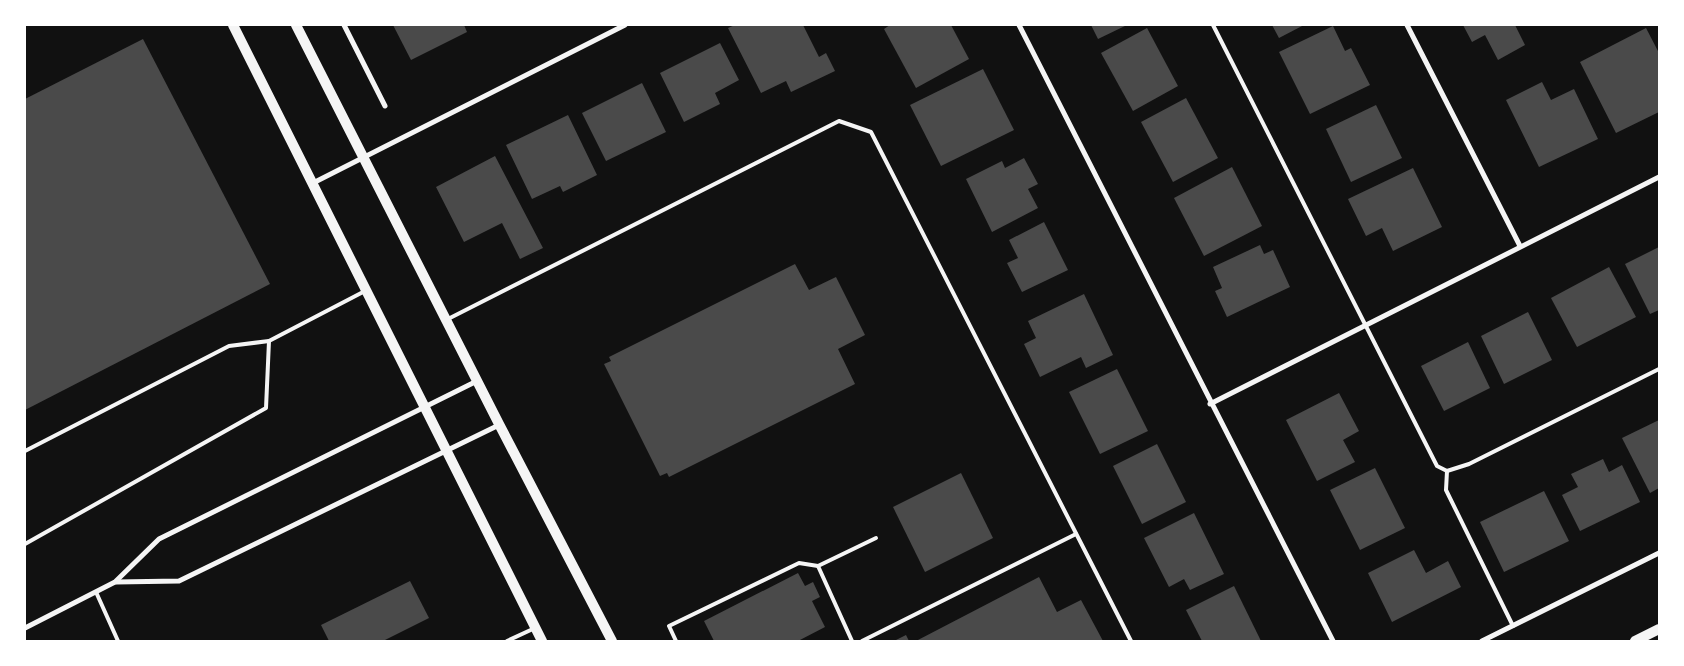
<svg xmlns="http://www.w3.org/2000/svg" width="1684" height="666" viewBox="0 0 1684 666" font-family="Barlow,sans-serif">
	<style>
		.building { fill: #4a4a4a }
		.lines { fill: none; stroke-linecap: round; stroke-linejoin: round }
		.service { stroke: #f5f5f5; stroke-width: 4 }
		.minor { stroke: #f5f5f5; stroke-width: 5 }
		.secondary { stroke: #f5f5f5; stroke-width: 10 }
	</style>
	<rect width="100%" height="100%" fill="#111"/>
	<g class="building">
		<polygon points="393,25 464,25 467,32 411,60"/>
		<polygon points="735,25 803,25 819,57 826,53 835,71 791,92 786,81 761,93 728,28"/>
		<polygon points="890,25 951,25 969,59 916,88 884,29"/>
		<polygon points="1091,25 1127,25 1098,39"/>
		<polygon points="1272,25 1304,25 1279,38"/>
		<polygon points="1463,25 1515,25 1525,45 1498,60 1485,35 1472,42"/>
		<polygon points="1333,26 1345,51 1351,48 1370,85 1310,114 1279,52"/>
		<polygon points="1147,28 1178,86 1133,111 1101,53"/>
		<polygon points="1646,28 1659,53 1659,100 1658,101 1659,112 1616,133 1580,62"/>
		<polygon points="143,39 270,284 25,410 25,99"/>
		<polygon points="720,43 739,80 715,93 720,104 684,122 660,73"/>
		<polygon points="983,69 1014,130 941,166 910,105"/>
		<polygon points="1542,82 1551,100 1574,89 1598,139 1539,167 1506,100"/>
		<polygon points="642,83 666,132 606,161 582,113"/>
		<polygon points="1186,98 1218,158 1173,182 1141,122"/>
		<polygon points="1376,105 1402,158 1351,182 1326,129"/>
		<polygon points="568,115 597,175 563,192 560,186 532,199 506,145"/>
		<polygon points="495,156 543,248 520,259 502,223 464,242 436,187"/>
		<polygon points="1024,158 1038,184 1028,189 1038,208 992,232 966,179 1002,161 1005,168"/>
		<polygon points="1232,167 1262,226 1204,256 1174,198"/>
		<polygon points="1413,168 1442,227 1393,251 1382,228 1366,236 1348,199"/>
		<polygon points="1044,222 1068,270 1022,292 1007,263 1018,258 1009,240"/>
		<polygon points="1260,245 1264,254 1273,250 1290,287 1227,317 1215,291 1222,288 1213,267"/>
		<polygon points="1659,247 1659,310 1650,314 1625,264"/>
		<polygon points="795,264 809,290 836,277 865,335 838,349 855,384 669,477 667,473 660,476 604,364 611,361 609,357"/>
		<polygon points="1609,267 1636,317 1577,347 1551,298"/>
		<polygon points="1084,294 1113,355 1086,368 1081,357 1040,377 1024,344 1036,338 1028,321"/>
		<polygon points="1528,312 1552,360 1504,384 1481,336"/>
		<polygon points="1468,342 1490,388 1444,411 1421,366"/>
		<polygon points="1117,369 1148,431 1100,454 1069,392"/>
		<polygon points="1339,393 1359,431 1343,440 1355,462 1317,481 1286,420"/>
		<polygon points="1659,420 1659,488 1650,493 1622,438"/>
		<polygon points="1157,444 1186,502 1142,524 1113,466"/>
		<polygon points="1603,459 1609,472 1622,465 1640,502 1580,531 1562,495 1578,487 1571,474"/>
		<polygon points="1375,468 1405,528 1360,550 1330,490"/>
		<polygon points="961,473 993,538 925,572 893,507"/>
		<polygon points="1544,491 1569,541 1504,572 1480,522"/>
		<polygon points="1194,513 1224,574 1190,590 1184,579 1169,587 1144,538"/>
		<polygon points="1414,550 1426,573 1448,561 1461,587 1392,622 1368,573"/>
		<polygon points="798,573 805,586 813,582 820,597 812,601 825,627 798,641 714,641 704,621"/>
		<polygon points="1039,577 1057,612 1081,600 1103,641 916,641"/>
		<polygon points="410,581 429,618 383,641 329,641 321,625"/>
		<polygon points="1234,586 1261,641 1202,641 1186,610"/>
		<polygon points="906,635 909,641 894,641"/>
	</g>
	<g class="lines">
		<g class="service">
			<polyline points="1213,25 1437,466 1447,471 1469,464 1659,369"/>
			<polyline points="448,319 839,121 871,132 1131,641"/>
			<polyline points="25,451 229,346 269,341"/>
			<polyline points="1447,471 1446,490 1513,626"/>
			<polyline points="25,544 266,408 269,341 365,291"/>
			<polyline points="96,592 118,641"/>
			<polyline points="507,641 535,628"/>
			<polyline points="676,641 669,626 799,563 818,566"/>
			<polyline points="852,641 818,566 876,538"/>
			<polyline points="862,641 1076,534"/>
		</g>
		<g class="minor">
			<polyline points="344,25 385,106"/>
			<path d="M1019 25C1124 230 1227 436 1333 641"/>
			<polyline points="1407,25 1520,246"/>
			<polyline points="313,183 625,25"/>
			<polyline points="1210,404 1659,177"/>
			<polyline points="116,582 179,581 499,425"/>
			<polyline points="25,628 115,582 159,539 477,381"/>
			<polyline points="1482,641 1659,553"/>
		</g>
		<g class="secondary">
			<polyline points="233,25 542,641"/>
			<polyline points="296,25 499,424 612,641"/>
			<polyline points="1635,641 1659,629"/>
		</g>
	</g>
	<rect width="1684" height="666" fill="none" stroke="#ffffff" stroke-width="52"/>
</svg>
